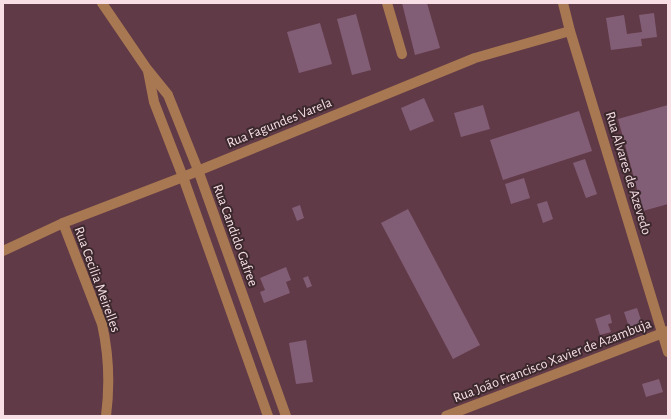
<svg xmlns="http://www.w3.org/2000/svg" width="671" height="419" viewBox="0 0 671 419" font-family="'Alegreya Sans',sans-serif">
	<style>
		.building { fill: #825e76 }
		.lines { fill: none; stroke-linecap: round; stroke-linejoin: round }
		.minor { stroke: #a87852; stroke-width: 10 }
		.labels { text-anchor: middle; stroke-width: 4; stroke-linejoin: round; paint-order: stroke }
		.street-label { font-size: 14px; fill: #f8dfe6; stroke: #3a282d }
	</style>
	<rect width="100%" height="100%" fill="#613a47"/>
	<g class="building">
		<polygon points="402,3 427,3 440,48 415,55"/>
		<polygon points="654,13 657,37 641,39 642,46 611,50 606,18 624,15 627,34 642,32 639,15"/>
		<polygon points="356,14 371,70 352,75 337,19"/>
		<polygon points="320,23 332,64 299,73 287,32"/>
		<polygon points="424,98 434,121 410,131 401,108"/>
		<polygon points="483,105 490,129 461,137 454,113"/>
		<polygon points="668,105 668,204 643,211 618,119"/>
		<polygon points="579,111 592,151 503,180 490,140"/>
		<polygon points="585,159 597,194 586,198 573,163"/>
		<polygon points="524,178 530,198 511,204 505,184"/>
		<polygon points="547,201 553,219 543,223 537,204"/>
		<polygon points="300,205 304,218 297,221 292,208"/>
		<polygon points="408,209 480,345 453,359 381,223"/>
		<polygon points="286,267 291,280 286,282 290,293 264,303 260,292 265,290 260,278"/>
		<polygon points="308,276 312,286 307,288 303,278"/>
		<polygon points="637,308 642,323 629,327 624,312"/>
		<polygon points="610,314 612,323 608,324 611,332 600,335 595,319"/>
		<polygon points="306,340 313,382 296,384 289,343"/>
		<polygon points="659,379 663,392 646,397 642,384"/>
	</g>
	<g class="lines">
		<g class="minor">
			<polyline points="102,3 147,69 168,95 198,170 286,416"/>
			<polyline points="387,3 402,54"/>
			<polyline points="563,3 570,31 668,352"/>
			<polyline points="148,71 154,102 183,177 268,416"/>
			<path d="M63 223 102 324C109 355 110 385 106 416"/>
			<polyline points="3,251 63,223 183,177 475,58 570,31"/>
			<polyline points="446,416 668,331"/>
		</g>
	</g>
	<g class="labels">
		<g class="street-label">
			<text transform="translate(279 122) rotate(-22)" y="5">Rua Fagundes Varela</text>
			<text transform="translate(629 173) rotate(73)" y="5">Rua Alvares de Azevedo</text>
			<text transform="translate(236 235) rotate(70)" y="5">Rua Candido Gafree</text>
			<text transform="translate(98 279) rotate(70)" y="5">Rua Cecilia Meirelles</text>
			<text transform="translate(552 360) rotate(-21)" y="5">Rua João Francisco Xavier de Azambuja</text>
		</g>
	</g>
	<rect width="671" height="419" fill="none" stroke="#f8dfe6" stroke-width="8"/>
</svg>
